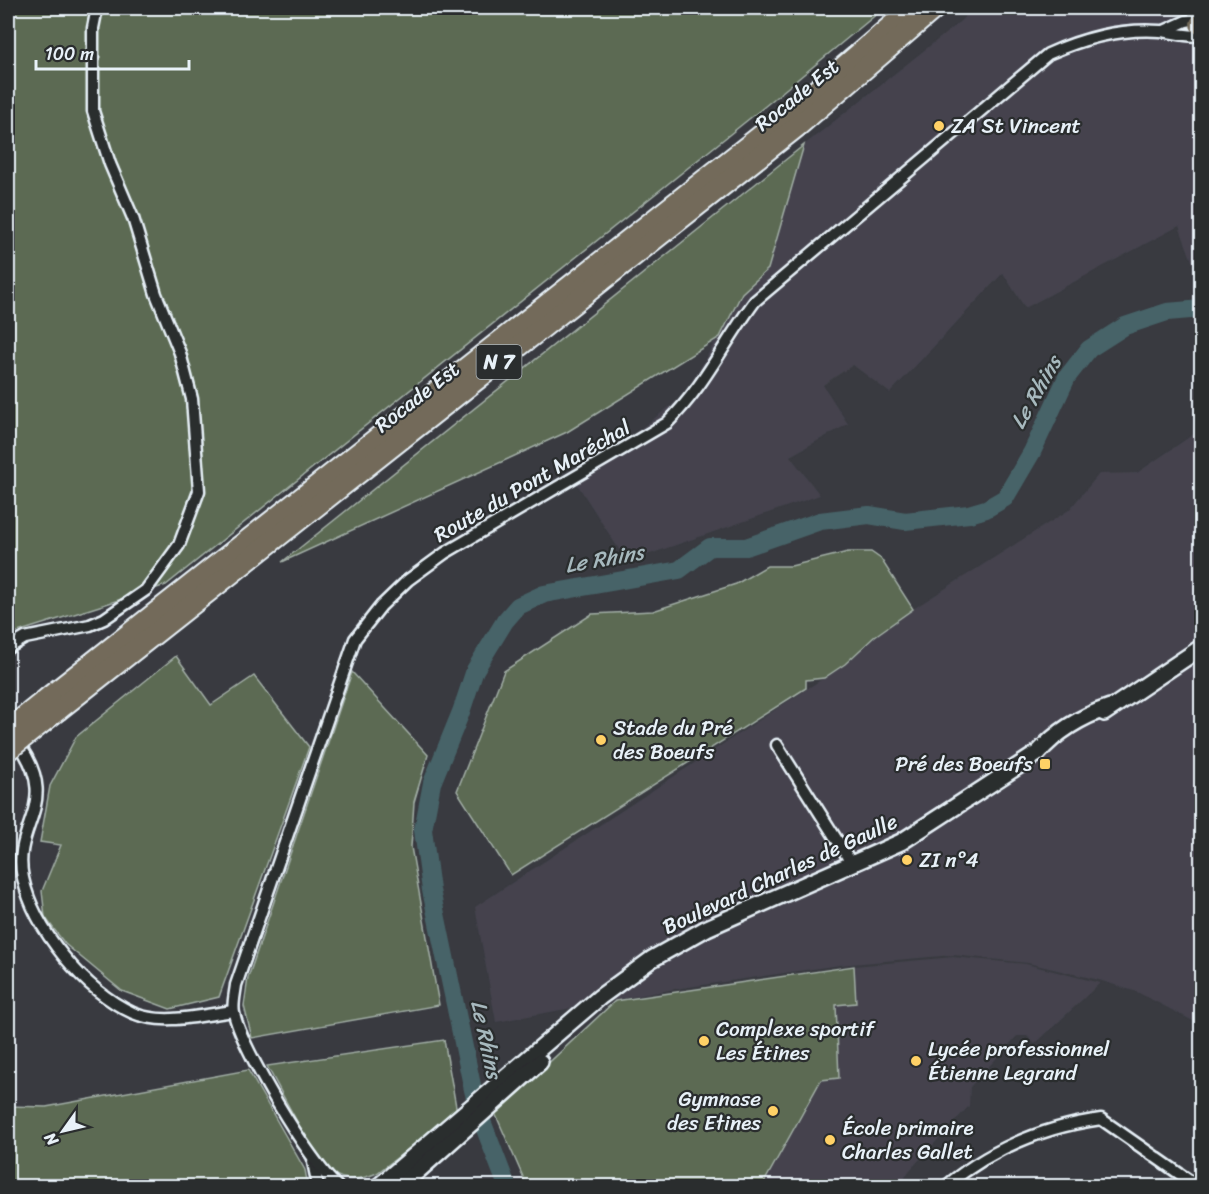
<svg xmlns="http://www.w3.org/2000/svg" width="1209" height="1194" viewBox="0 0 1209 1194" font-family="Sriracha,sans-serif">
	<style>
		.built { fill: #44434d }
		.green { fill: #5b6b53; stroke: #a2aea6; stroke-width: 1.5 }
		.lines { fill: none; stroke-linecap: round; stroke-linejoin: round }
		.river { stroke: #466468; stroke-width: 18 }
		.street-casing { stroke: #e8f1f8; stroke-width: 15 }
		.secondary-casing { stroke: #e8f1f8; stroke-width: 20 }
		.highway-casing { stroke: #e8f1f8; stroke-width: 24 }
		.street { stroke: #2a2d2e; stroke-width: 10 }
		.secondary { stroke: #2a2d2e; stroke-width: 15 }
		.highway { stroke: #736b5a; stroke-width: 20 }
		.highway-bridge-casing { stroke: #e8f1f8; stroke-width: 24; stroke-linecap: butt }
		.highway-bridge { stroke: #736b5a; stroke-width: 20 }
		.poi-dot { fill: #ffd166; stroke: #2a2d2e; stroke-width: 2 }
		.labels { text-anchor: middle; stroke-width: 4.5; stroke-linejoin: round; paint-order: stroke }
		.shield { fill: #2a2d2e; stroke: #afb6bb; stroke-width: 1.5 }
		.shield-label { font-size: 20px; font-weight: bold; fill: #e8f1f8 }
		.street-label { font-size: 21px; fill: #e8f1f8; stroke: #2a2d2e }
		.poi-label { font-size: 21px; fill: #e8f1f8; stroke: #2a2d2e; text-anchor: start }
		.water-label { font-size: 22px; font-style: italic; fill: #a7b9be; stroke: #2a2d2e }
	</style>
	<rect width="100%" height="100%" fill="#393a40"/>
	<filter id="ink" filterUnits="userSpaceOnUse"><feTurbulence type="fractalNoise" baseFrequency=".0167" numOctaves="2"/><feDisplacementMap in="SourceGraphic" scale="12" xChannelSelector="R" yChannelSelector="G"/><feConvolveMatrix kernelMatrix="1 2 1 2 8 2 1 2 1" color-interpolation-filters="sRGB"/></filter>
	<g filter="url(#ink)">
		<g class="built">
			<polygon points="974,8 1181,8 1201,69 1201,270 1196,272 1179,226 1025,308 1003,273 890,393 853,365 823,385 848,424 790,456 820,495 627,562 570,473 635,433 685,395 742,293 768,268 804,145 955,26"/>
			<polygon points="1201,429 1201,1025 1137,992 1099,980 1028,963 953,955 840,965 675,989 496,1022 475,907 845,664 875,636 913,609 1069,510 1099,474 1137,473"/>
			<polygon points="953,957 1026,964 1100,983 1035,1044 1027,1036 1017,1036 970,1087 969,1106 909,1171 900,1186 762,1186 821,1079 839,1078 836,1005 856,1003 854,966"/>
		</g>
		<g class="green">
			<polygon points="8,8 884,8 764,107 166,585 8,635"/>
			<polygon points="804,145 768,269 742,293 720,337 567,432 282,562"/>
			<polygon points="848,552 871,552 881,559 913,609 875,636 845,664 824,678 806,680 806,688 511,875 457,791 504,671 592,614 653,611 736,584 767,566 791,566"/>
			<polygon points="176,656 211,705 254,676 309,747 219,997 170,1009 122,991 65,944 45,917 42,891 61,845 40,842 50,786 76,737"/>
			<polygon points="352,672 428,755 414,802 411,847 439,1005 252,1038 244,1006 248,978"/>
			<polygon points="854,966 856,1003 836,1005 839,1078 821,1080 762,1186 527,1186 495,1113 615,1001"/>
			<path d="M444 1040 457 1112 377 1173C363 1179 346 1183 333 1173 313 1157 281 1091 267 1066Z"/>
			<polygon points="248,1070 305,1170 308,1186 8,1186 8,1106 46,1107"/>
		</g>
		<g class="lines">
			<polyline class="river" points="507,1186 480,1116 473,1090 431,890 423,830 432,783 461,712 475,670 505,621 518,606 544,594 679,570 710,547 746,547 820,521 869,515 905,521 969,514 986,509 1005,498 1032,452 1067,377 1089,349 1125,326 1167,312 1202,309"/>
			<defs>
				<g id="street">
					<polyline points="1164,31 1186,21 1202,18"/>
					<polyline points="8,648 25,638 90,625 104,619 146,590 179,545 199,491 192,399 180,353 156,294 133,218 110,164 93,111 93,28 97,8"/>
					<path d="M15 739C65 805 11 823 23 878 34 930 85 991 133 1013 163 1026 202 1015 233 1011"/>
					<polyline points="777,745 847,856 850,866"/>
					<polyline points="313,1162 318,1186"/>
					<path d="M337 1186C310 1163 241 1048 234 1013 232 1005 235 994 236 985L355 639 381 606 408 580 445 553 667 423C704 387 725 341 755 301L1048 54C1084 38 1120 28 1160 31 1175 32 1186 38 1202 35"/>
					<path d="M946 1186C991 1149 1043 1127 1101 1119L1197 1186"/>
				</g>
				<g id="secondary">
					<polyline points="1195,8 1202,29"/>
					<polyline points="1104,713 1202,647"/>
					<path d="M379 1186 600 997 652 959 707 928 901 842 1038 753C1057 731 1083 716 1110 707"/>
					<polyline points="401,1186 540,1062"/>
				</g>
				<g id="highway">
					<polyline points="1200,24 1202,25"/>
					<polyline points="49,697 791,112 912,8"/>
					<polyline points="58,710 799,125 935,8"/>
				</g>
			</defs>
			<use href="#street" class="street-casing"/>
			<use href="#secondary" class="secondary-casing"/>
			<use href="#highway" class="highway-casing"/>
			<use href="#street" class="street"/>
			<use href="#secondary" class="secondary"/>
			<use href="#highway" class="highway"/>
			<defs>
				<g id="highway-bridge">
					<polyline points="8,730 49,697"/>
					<polyline points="8,750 58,710"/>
				</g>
			</defs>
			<use href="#highway-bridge" class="highway-bridge-casing"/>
			<use href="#highway-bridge" class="highway-bridge"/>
		</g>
	</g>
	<g class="poi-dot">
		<circle cx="939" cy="126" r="6"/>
		<circle cx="601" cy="740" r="6"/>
		<rect x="1039" y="758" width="12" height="12" rx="3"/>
		<circle cx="907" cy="860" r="6"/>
		<circle cx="704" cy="1041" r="6"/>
		<circle cx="916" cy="1061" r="6"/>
		<circle cx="773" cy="1111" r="6"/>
		<circle cx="830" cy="1140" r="6"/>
	</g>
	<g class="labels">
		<rect class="shield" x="476.5" y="345" width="45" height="34" rx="4.5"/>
		<g class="shield-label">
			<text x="499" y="369">N 7</text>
		</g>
		<g class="street-label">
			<text transform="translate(797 95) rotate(-39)" y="7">Rocade Est</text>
			<text transform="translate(417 397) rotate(-38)" y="7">Rocade Est</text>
			<text transform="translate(532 481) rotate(-30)" y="7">Route du Pont Maréchal</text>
			<text transform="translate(780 874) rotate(-25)" y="7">Boulevard Charles de Gaulle</text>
		</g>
		<g class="poi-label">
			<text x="951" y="133">ZA St Vincent</text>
			<text x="613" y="735">Stade du Pré<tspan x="613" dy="24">des Boeufs</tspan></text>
			<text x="1033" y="771" text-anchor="end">Pré des Boeufs</text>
			<text x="919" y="867">ZI n°4</text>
			<text x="716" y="1036">Complexe sportif<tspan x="716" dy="24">Les Étines</tspan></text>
			<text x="928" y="1056">Lycée professionnel<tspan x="928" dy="24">Étienne Legrand</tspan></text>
			<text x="761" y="1106" text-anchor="end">Gymnase<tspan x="761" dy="24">des Etines</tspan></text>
			<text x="842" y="1135">École primaire<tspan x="842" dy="24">Charles Gallet</tspan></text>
		</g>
		<g class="water-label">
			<text transform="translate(1035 392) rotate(-60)" y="8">Le Rhins</text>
			<text transform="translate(604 558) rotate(-10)" y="8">Le Rhins</text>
			<text transform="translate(487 1039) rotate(78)" y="8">Le Rhins</text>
		</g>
	</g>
	<rect width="1209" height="1194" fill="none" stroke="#2a2d2e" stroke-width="30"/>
	<rect x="15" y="15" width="1179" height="1164" fill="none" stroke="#e8f1f8" stroke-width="2" filter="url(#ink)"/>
	<g transform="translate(63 1131) rotate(236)" stroke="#2a2d2e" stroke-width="4.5" paint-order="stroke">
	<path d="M0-4.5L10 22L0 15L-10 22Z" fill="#e8f1f8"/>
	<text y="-9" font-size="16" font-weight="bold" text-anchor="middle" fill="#e8f1f8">N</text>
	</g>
	<path d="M36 60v9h153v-9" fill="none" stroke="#e8f1f8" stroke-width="3"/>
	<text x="45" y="60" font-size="18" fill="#e8f1f8" stroke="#2a2d2e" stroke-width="4.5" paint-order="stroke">100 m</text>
</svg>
